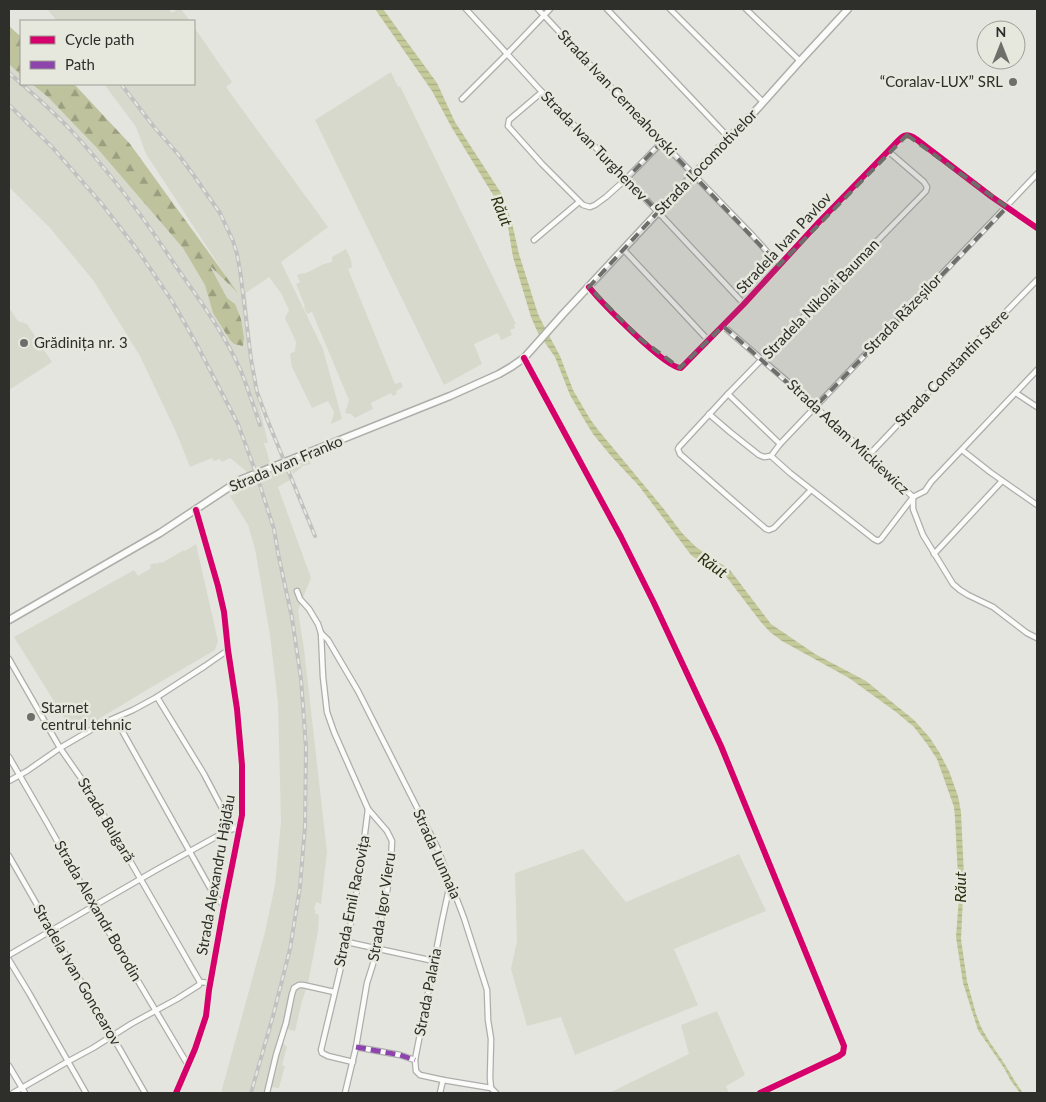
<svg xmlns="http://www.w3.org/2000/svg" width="1046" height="1102" viewBox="0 0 1046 1102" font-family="Lato,sans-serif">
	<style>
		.built { fill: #d7d9cd }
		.forest { fill: url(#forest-firs) }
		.water { fill: url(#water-rules) }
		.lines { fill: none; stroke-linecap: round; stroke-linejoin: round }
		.minor-casing { stroke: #adaeaa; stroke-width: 7 }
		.secondary-casing { stroke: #adaeaa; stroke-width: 9 }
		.minor { stroke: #fbfbfa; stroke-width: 4.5 }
		.secondary { stroke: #fbfbfa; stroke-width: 6 }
		.rail-casing { stroke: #c1c1c1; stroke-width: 4 }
		.rail { stroke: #e6e8dd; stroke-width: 2; stroke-dasharray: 5.5; stroke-linecap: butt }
		.quiet { stroke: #8e44ad; stroke-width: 5; stroke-dasharray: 10 5; stroke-linecap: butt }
		.cycleway-casing { stroke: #e6e8dd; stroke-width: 9 }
		.cycleway { stroke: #d6006c; stroke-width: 6 }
		.marked { fill: #6e6e6a; fill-opacity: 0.2; stroke: #6e6e6a; stroke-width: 4; stroke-dasharray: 10 6; stroke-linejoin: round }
		.poi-dot { fill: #6e6e6a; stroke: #e6e8dd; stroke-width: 2 }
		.labels { text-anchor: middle; stroke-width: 5; stroke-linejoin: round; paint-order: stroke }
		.poi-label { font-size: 15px; fill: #2e2e2a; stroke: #e6e8dd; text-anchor: start }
		.street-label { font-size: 15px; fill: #2e2e2a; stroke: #e6e8dd }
		.water-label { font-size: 16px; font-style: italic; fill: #2b2f11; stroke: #e6e8dd }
	</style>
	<defs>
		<pattern id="forest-firs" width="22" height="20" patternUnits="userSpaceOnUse" patternTransform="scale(1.25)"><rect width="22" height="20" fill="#bec39d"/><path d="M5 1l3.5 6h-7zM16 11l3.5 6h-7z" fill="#9b9f80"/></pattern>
		<pattern id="water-rules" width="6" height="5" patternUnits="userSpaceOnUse" patternTransform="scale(1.25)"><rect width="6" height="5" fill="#c4ca9a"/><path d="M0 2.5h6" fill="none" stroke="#a9ae85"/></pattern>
	</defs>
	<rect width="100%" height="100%" fill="#e5e5e0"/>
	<g class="built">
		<polygon points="49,9 169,9 172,13 178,9 181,9 190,21 57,21 48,10"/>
		<polygon points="9,26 21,37 21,84 74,84 130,144 228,279 146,154 136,127 104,84 194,84 194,27 232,82 226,87 328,227 281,262 323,349 342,419 331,424 334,412 328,401 312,408 292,367 290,354 295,351 296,342 285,318 289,310 281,293 269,277 246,293 255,388 268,443 264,443 274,474 309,460 311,464 303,466 293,474 292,471 288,473 290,480 278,487 311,578 298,610 304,649 327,852 321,904 316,902 314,910 316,910 315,913 319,915 318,931 308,984 302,1001 295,1031 286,1029 283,1043 287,1047 282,1065 285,1066 279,1088 270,1087 269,1093 221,1093 265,932 275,885 281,822 278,703 270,635 255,549 248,525 230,496 252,485 246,471 230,458 222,462 220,459 214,461 212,458 190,467 176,432 140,356 93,280 50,228 9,187"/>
		<polygon points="391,72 398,87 400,86 516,324 514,325 515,328 510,330 512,335 501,340 498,333 474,344 482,364 444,385 315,120"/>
		<polygon points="346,249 351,260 352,267 348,269 395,384 401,382 403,387 396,391 397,394 392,396 391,393 371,403 373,409 355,418 351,414 345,413 349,400 312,312 307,314 304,307 305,306 296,284 300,282 297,275 303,273 304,274 324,264 332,262 332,257"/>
		<polygon points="9,308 18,321 27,324 52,362 9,390"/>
		<polygon points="196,544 218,641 215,650 145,691 89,725 69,725 14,637 134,570 138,576 151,568 150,565 155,563 156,564 160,562 162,563 184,550 185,551"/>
		<polygon points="583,849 626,902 739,854 766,911 674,949 698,1005 575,1055 561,1017 527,1026 511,969 517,941 515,873"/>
		<polygon points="717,1011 745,1075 726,1086 729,1093 609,1093 689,1054 681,1025"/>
	</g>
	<g class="forest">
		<polygon points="9,26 21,37 21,75 9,64"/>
		<polygon points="32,84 74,84 130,144 238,293 210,266 227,298 235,304 241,319 244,338 243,346 234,344 230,340 223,329 213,313 205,285 183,248 97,148 48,97"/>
	</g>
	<polygon class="water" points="375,9 383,9 437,83 455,122 501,193 512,223 519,254 538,314 544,326 560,356 573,390 590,419 599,431 663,508 682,533 696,547 730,570 771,624 815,654 866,681 914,720 930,738 939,752 949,771 958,796 961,812 964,876 961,939 967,981 976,1014 981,1027 989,1041 1004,1063 1016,1083 1023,1093 1020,1093 1011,1081 1004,1068 978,1030 963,983 956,937 959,897 955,818 954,807 937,759 927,744 914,727 896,712 849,678 782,641 770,632 760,621 725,575 702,563 691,555 639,486 611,456 593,434 582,416 570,395 555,357 538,333 531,317 513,257 508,227 495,198 452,128 432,91"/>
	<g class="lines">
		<defs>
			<g id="minor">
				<polyline points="466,9 542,92 658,212 744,304"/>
				<polyline points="538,9 662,142 753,236 779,265"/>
				<polyline points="607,9 729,138"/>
				<polyline points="670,9 763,102"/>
				<polyline points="746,9 800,61"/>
				<polyline points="542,92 509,120 508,126 542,164 583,205 590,207 595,205 606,197 626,179 662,142"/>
				<polyline points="462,99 507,54 550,9"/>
				<polyline points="534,240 579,202"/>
				<polyline points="624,250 708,340"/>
				<path d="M589 287C601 302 665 368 681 368L744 304 819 222 893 146C902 137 904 131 916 139L992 197 1037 228"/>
				<polyline points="723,326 788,382 891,476 913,497 913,509 923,535 953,584 960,590 968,595 993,607 1027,633 1037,638"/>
				<polyline points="524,358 621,537 654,603 721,746 844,1046 843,1053 839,1056 760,1093"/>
				<polyline points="1016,393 1037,407"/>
				<polyline points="728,394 780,444"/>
				<polyline points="709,414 730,432 759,455 764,457 771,456 790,473 874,539 878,541 881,539 913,497 925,491 931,482 1037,370"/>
				<polyline points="962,450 990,472 1037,505"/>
				<polyline points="771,456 780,444 1037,174"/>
				<polyline points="868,456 960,359 1037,280"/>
				<polyline points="811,490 774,528 769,530 766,529 730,498 680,454 678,449 679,447 728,394 926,191 927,187 924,182 888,151"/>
				<polyline points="934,554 1002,481"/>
				<polyline points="297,591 300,599 309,609 318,624 321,633 323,677 327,712 334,732 368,809 387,831 392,841 391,861 387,892 379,929 373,964 367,983 356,1047 345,1093"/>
				<polyline points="321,633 328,640 358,691 437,847 464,918 487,990 488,1020 491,1039 490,1078 491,1088 496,1093"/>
				<polyline points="9,659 60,748 83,781 103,814 200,982"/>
				<polyline points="157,697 204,774 233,829"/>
				<polyline points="115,718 209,886 216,897 224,906"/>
				<polyline points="9,757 46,821 94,907 188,1065"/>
				<polyline points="9,781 27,771 60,748 101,724 133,710 157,697 205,666 228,650"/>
				<polyline points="9,856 145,1093"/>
				<polyline points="450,884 442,921 415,1060 416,1071 420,1075 443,1080 491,1088"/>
				<polyline points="347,942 434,961"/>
				<polyline points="9,955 156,870 221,834 239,826"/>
				<polyline points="9,960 29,993 86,1093"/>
				<polyline points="356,1047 400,1055 415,1060"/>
				<polyline points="353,1062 328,1056 322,1053 321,1050 350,929 352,915 359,880 368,809"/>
				<polyline points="9,1066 25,1093"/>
				<polyline points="13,1093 67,1062 93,1048 131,1024 177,999 199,985 200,982 210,983"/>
				<polyline points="176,1093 195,1049 206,1016 209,990 224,906 235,851 242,815 242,765 237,709 228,650 224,612 218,586 196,510"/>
				<polyline points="267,1093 276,1055 286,1023 292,994 294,988 299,985 303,985 334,992"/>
				<polyline points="440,1093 443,1080"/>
			</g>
			<polyline id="secondary" points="9,620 160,533 240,480 450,396 499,374 511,367 524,358 563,314 672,197 758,108 800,61 848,9"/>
		</defs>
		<use href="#minor" class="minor-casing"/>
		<use href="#secondary" class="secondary-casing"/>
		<use href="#minor" class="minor"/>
		<use href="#secondary" class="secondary"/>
		<defs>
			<g id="rail">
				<path d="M9 73C29 90 49 108 68 127 108 170 143 216 175 265 199 299 224 333 241 371 248 389 254 407 260 425"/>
				<polyline points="121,84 154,127 178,154 192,173 220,213 233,241 237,254 240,270 251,359 257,392 267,419 315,536"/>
				<polyline points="9,105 52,147 102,204 139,252 172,301 196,343 238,424 256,473 274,529 278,553 292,618 301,679 306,748 305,826 300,887 290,949 273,1016 251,1093"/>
			</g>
		</defs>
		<use href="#rail" class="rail-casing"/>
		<use href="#rail" class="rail"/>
		<polyline class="quiet" points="356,1047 400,1055 415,1060"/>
		<defs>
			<g id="cycleway">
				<path d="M589 287C601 302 665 368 681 368L744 304 819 222 893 146C902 137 904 131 916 139L992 197 1037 228"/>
				<polyline points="524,358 621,537 654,603 721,746 844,1046 843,1053 839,1056 760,1093"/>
				<polyline points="176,1093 195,1049 206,1016 209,990 224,906 235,851 242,815 242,765 237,709 228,650 224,612 218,586 196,510"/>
			</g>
		</defs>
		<use href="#cycleway" class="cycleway-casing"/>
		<use href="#cycleway" class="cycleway"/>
	</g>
	<path class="marked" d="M907 135 1007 207 815 407 723 326 680 368 639 338 589 287 658 212 626 179 662 142 779 265Z"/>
	<g class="poi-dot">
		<circle cx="1013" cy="82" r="5"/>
		<circle cx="24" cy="343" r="5"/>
		<circle cx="31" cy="717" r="5"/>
	</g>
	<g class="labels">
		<g class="poi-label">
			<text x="1003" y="87" text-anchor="end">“Coralav-LUX” SRL</text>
			<text x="34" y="348">Grădinița nr. 3</text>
			<text x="41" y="713">Starnet<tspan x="41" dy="17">centrul tehnic</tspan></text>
		</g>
		<g class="street-label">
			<text transform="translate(617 93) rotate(47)" y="5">Strada Ivan Cerneahovski</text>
			<text transform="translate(594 146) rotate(46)" y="5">Strada Ivan Turghenev</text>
			<text transform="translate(706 162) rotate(-46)" y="5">Strada Locomotivelor</text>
			<text transform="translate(784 243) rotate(-47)" y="5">Stradela Ivan Pavlov</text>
			<text transform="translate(821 299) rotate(-46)" y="5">Stradela Nikolai Bauman</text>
			<text transform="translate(903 314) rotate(-46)" y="5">Strada Răzeșilor</text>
			<text transform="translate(952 368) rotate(-46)" y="5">Strada Constantin Stere</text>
			<text transform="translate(848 437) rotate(43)" y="5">Strada Adam Mickiewicz</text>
			<text transform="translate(286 464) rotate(-23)" y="5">Strada Ivan Franko</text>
			<text transform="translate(106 820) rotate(59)" y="5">Strada Bulgară</text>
			<text transform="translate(437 854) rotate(66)" y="5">Strada Lunnaia</text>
			<text transform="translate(216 875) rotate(-80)" y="5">Strada Alexandru Hâjdău</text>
			<text transform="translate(352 901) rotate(-79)" y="5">Strada Emil Racovița</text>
			<text transform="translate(382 907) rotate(-81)" y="5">Strada Igor Vieru</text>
			<text transform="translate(98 911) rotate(60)" y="5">Strada Alexandr Borodin</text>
			<text transform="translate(77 975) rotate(60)" y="5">Stradela Ivan Goncearov</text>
			<text transform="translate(428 992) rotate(-79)" y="5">Strada Palaria</text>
		</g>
		<g class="water-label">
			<text transform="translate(502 211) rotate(68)" y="6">Răut</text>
			<text transform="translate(713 565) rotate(35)" y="6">Răut</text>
			<text transform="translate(960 887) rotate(-90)" y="6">Răut</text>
		</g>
	</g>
	<rect width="1046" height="1102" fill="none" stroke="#2e2e2a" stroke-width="20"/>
	<rect x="20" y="20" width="175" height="65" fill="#e6e8dd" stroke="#9c9e95"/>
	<rect x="30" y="36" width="25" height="8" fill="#d6006c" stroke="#9c9e95"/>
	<text x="65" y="45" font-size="15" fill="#2e2e2a">Cycle path</text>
	<rect x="30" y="61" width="25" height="8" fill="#8e44ad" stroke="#9c9e95"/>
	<text x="65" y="70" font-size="15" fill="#2e2e2a">Path</text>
	<g transform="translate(1001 45)"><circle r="24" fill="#e6e8dd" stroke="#9c9e95"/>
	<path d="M0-4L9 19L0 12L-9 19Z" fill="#6e6e6a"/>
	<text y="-8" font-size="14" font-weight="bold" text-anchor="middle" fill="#2e2e2a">N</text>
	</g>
</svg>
